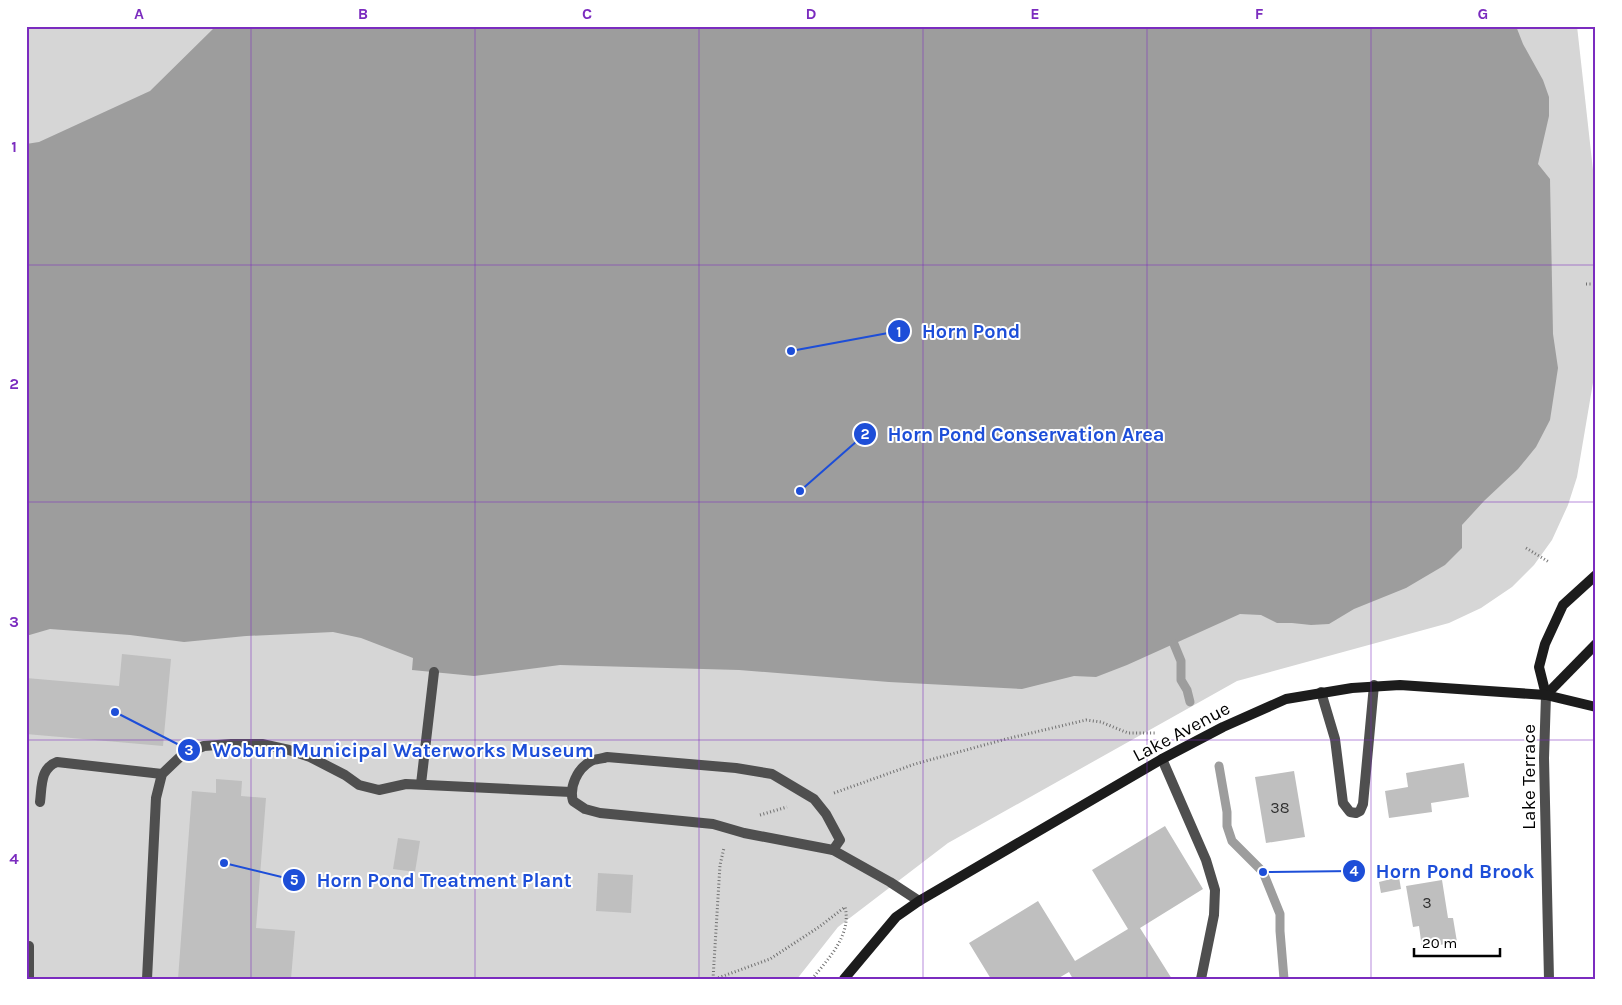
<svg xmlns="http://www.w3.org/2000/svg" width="1622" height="1005" viewBox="0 0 1622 1005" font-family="Karla,sans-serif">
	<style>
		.green { fill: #d6d6d6 }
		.water { fill: #9d9d9d }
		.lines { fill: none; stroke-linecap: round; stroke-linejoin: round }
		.stream { stroke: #9d9d9d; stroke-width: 9 }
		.building { fill: #bfbfbf }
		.path { stroke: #717171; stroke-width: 3; stroke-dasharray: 1 2.5; stroke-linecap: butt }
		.lane { stroke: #4f4f4f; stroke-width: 10 }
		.street { stroke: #4f4f4f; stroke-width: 10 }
		.secondary { stroke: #1c1c1c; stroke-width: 10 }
		.grid { fill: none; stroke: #7b2cbf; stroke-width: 1; stroke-opacity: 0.55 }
		.labels { text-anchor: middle; stroke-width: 4; stroke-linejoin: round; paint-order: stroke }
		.number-label { font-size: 16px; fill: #303030 }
		.street-label { font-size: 19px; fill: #000; stroke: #fff }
		.leader { fill: none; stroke: #1d4ed8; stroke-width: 2 }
		.callout-dot { fill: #1d4ed8; stroke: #fff; stroke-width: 2 }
		.mark-label { font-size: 15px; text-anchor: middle; font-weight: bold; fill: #fff }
		.callout-label { font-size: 20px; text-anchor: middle; font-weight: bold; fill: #1d4ed8; stroke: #fff; stroke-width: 4; stroke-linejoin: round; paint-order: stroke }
		.neatline { fill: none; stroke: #7b2cbf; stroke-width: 2 }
		.grid-label { font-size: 16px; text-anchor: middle; font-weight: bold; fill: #7b2cbf }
	</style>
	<rect width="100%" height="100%" fill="#fff"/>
	<polygon class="green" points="26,26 1577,26 1596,197 1596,365 1577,477 1568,505 1552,540 1534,565 1512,587 1481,608 1449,623 1237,681 948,843 838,927 797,979 26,979"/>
	<polygon class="water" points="216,26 1516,26 1523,44 1543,80 1549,97 1549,116 1538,164 1550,179 1553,334 1558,368 1550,420 1536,447 1518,469 1484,501 1462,525 1462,548 1445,565 1406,588 1354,609 1329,624 1311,625 1292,623 1277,623 1261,615 1240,614 1127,665 1096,677 1074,676 1022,689 889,682 739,670 560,665 474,676 412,670 413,658 361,638 333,632 246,636 184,642 130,635 50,629 26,636 26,144 39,142 150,91"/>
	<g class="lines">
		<g class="stream">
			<polyline points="1174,644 1181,661 1181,680 1187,690 1190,702"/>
			<polyline points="1219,766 1227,812 1227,826 1232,841 1263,872 1280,914 1280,931 1284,979"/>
		</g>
	</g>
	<g class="building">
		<polygon points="122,654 171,659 163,746 26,734 26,678 119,686"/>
		<polygon points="1464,763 1469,797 1431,803 1432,812 1389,818 1385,791 1408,787 1406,773"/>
		<polygon points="1294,771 1305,837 1266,843 1255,777"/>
		<polygon points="216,779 242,781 241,796 266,798 256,928 295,931 291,979 178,979 192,791 216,793"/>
		<polygon points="1165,826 1203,889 1140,928 1172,979 1073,979 1069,972 1057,979 991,979 969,943 1038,901 1075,961 1128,929 1092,870"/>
		<polygon points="398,838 420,841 415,872 393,869"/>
		<polygon points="598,873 633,875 631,913 596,911"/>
		<polygon points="1399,877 1401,889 1381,893 1379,882"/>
		<polygon points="1442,880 1448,918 1453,918 1457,942 1422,948 1419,926 1413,927 1406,886"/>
	</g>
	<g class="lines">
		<g class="path">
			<polyline points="1586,284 1596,284"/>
			<polyline points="1526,548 1549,562"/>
			<polyline points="834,793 915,764 1006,739 1086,720 1101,722 1128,733 1156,733"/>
			<polyline points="760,815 787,807"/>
			<polyline points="713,979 720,865 724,848"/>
			<path d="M715 979 770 959 819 927 845 907C852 935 828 959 812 979"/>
		</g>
		<g class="lane">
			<polyline points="1321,692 1335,739 1343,803 1350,812 1356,813 1360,811 1363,804 1374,685"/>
			<path d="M607 757 736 768 772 774 814 799 826 814 840 840 833 850 744 833 713 824 600 813 585 809 573 801C569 787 577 769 591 761 595 759 602 759 607 757Z"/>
			<polyline points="1162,759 1206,860 1215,890 1214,915 1201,979"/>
			<polyline points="421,784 434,672"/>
			<path d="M40 802C42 787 40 768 57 762L162 774"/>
			<polyline points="833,850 890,882 919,901"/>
			<polyline points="29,979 29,946"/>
			<polyline points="147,979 156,798 162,774 182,755 204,746 231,744 262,744 289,750 310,757 345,775 359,785 379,790 406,784 571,792"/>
		</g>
		<polyline class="street" points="1546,695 1544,758 1549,979"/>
		<g class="secondary">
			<polyline points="1546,695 1539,667 1545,644 1563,605 1596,575"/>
			<polyline points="1546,695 1596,644"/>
			<polyline points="844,979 896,917 919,901 1162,759 1223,727 1286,699 1352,688 1400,685 1546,695 1596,707"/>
		</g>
	</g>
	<path class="grid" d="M251 26V979M475 26V979M699 26V979M923 26V979M1147 26V979M1371 26V979M26 265H1596M26 502H1596M26 740H1596"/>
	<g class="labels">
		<g class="number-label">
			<text x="1280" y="813">38</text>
			<text x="1427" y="908">3</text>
		</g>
		<g class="street-label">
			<text transform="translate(1181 731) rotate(-28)" y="7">Lake Avenue</text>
			<text transform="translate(1528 777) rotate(-90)" y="7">Lake Terrace</text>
		</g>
	</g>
	<path class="leader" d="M791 351L899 331M800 491L865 434M115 712L189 750M1263 872L1354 871M224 863L294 880"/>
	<g class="callout-dot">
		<circle cx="791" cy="351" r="5"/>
		<circle cx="800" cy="491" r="5"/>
		<circle cx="115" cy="712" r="5"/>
		<circle cx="1263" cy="872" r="5"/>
		<circle cx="224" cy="863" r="5"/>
		<circle cx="899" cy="331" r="12"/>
		<circle cx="865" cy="434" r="12"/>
		<circle cx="189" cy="750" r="12"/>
		<circle cx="1354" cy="871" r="12"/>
		<circle cx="294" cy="880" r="12"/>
	</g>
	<g class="mark-label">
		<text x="899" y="337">1</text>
		<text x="865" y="439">2</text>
		<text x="189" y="755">3</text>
		<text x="1354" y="876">4</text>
		<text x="294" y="885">5</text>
	</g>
	<g class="callout-label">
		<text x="971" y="338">Horn Pond</text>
		<text x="1026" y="441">Horn Pond Conservation Area</text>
		<text x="403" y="757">Woburn Municipal Waterworks Museum</text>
		<text x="1455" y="878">Horn Pond Brook</text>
		<text x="444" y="887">Horn Pond Treatment Plant</text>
	</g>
	<rect width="1622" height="1005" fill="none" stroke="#ffffff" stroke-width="55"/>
	<path d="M1414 948v8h86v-8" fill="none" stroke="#000000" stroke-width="2.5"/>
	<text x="1422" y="948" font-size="15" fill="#000000" stroke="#ffffff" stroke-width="4" paint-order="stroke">20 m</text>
	<rect x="28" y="28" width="1566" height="950" class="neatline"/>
	<g class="grid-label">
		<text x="139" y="19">A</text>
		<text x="363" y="19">B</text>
		<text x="587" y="19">C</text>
		<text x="811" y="19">D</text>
		<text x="1035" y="19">E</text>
		<text x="1259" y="19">F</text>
		<text x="1483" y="19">G</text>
		<text x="14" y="152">1</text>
		<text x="14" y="389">2</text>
		<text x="14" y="627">3</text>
		<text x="14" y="864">4</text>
	</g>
</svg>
